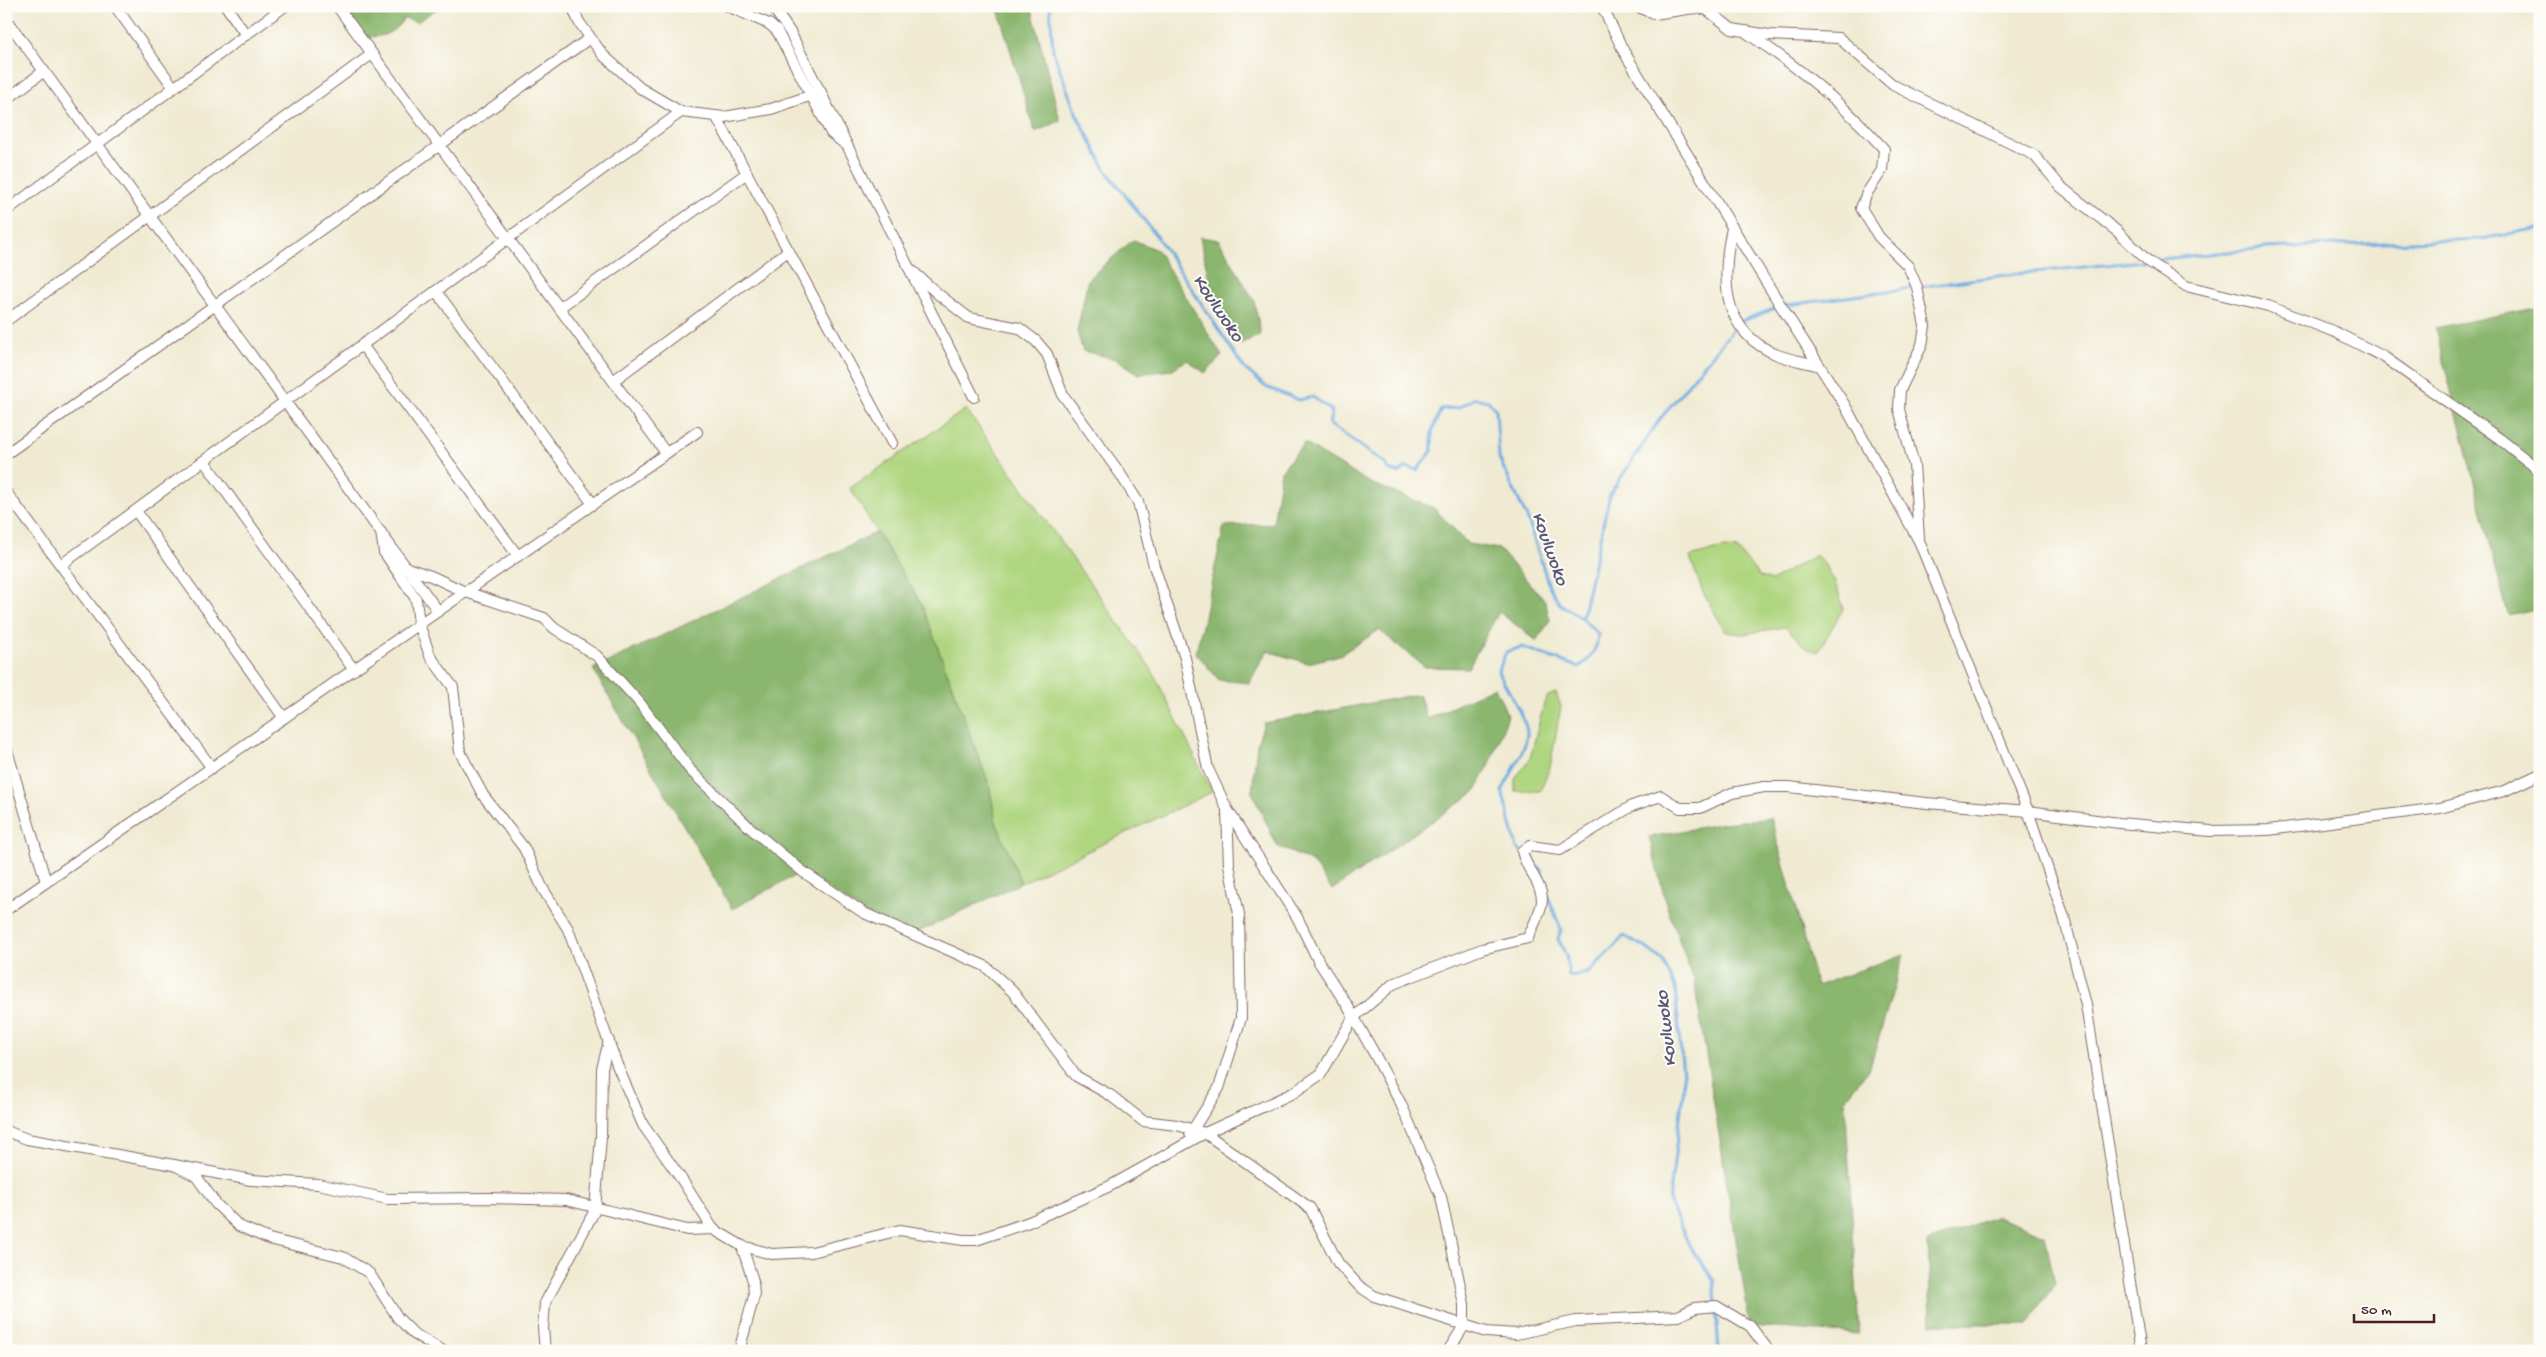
<svg xmlns="http://www.w3.org/2000/svg" width="2546" height="1357" viewBox="0 0 2546 1357" font-family="'Gochi Hand',sans-serif">
	<style>
		.green { fill: #aed57f; stroke: #7c7a55 }
		.forest { fill: #8ab66e; stroke: #6a6a4c }
		.lines { fill: none; stroke-linecap: round; stroke-linejoin: round }
		.stream { stroke: #71ade2; stroke-width: 3 }
		.street-casing { stroke: #846665; stroke-width: 12 }
		.street { stroke: #fff; stroke-width: 10 }
		.labels { text-anchor: middle; stroke-width: 4; stroke-linejoin: round; paint-order: stroke }
		.water-label { font-size: 19px; font-style: italic; fill: #5a5874; stroke: #fdfcf7 }
	</style>
	<rect width="100%" height="100%" fill="#fdfcf7"/>
	<filter id="ink" filterUnits="userSpaceOnUse"><feTurbulence type="fractalNoise" baseFrequency=".02" numOctaves="2"/><feDisplacementMap in="SourceGraphic" scale="10" xChannelSelector="R" yChannelSelector="G"/><feConvolveMatrix kernelMatrix="1 2 1 2 8 2 1 2 1" color-interpolation-filters="sRGB"/></filter>
	<filter id="wash" filterUnits="userSpaceOnUse"><feTurbulence type="fractalNoise" baseFrequency=".0096" numOctaves="4" result="noise"/><feDisplacementMap in="SourceGraphic" scale="20" xChannelSelector="R" yChannelSelector="G"/><feGaussianBlur stdDeviation="1.12" result="paint"/><feColorMatrix in="noise" values="0 0 0 0 0 0 0 0 0 0 0 0 0 0 0 0 0 1.4 0 .05"/><feComposite in="paint" operator="in"/></filter>
	<g filter="url(#wash)">
		<rect width="100%" height="100%" fill="#efead1"/>
		<g class="green">
			<polygon points="966,409 1152,670 1212,792 1021,883 996,822 989,785 922,605 850,488"/>
			<path d="M1723 548 1737 549 1760 577 1771 581 1816 555C1832 571 1838 587 1843 609L1818 652 1806 648 1785 627 1742 634 1726 632 1703 593 1690 557Z"/>
			<polygon points="1556,693 1561,706 1550,767 1540,791 1515,791 1515,779 1530,759 1544,703 1548,696"/>
		</g>
		<g class="forest">
			<path d="M337 6H441L417 22 404 18C391 37 381 37 359 37Z"/>
			<polygon points="997,6 1031,6 1060,121 1035,132"/>
			<polygon points="1200,237 1219,240 1254,301 1261,335 1239,344 1213,298"/>
			<polygon points="1133,240 1157,250 1222,356 1205,373 1187,360 1171,370 1139,374 1116,359 1083,351 1077,332 1088,279"/>
			<polygon points="2540,307 2540,608 2508,615 2435,328"/>
			<polygon points="1304,443 1368,482 1434,508 1468,544 1499,549 1545,601 1550,620 1537,641 1499,612 1468,668 1425,667 1379,630 1340,655 1308,663 1267,651 1249,683 1219,680 1196,653 1224,526 1273,524 1281,471"/>
			<polygon points="877,532 922,605 989,785 996,822 1021,883 912,935 864,913 802,872 732,909 593,669"/>
			<polygon points="1495,687 1508,716 1491,761 1475,792 1332,890 1312,862 1277,846 1252,792 1257,744 1264,723 1419,694 1427,719"/>
			<polygon points="1771,818 1817,986 1904,954 1870,1067 1845,1099 1859,1334 1750,1326 1694,980 1667,907 1649,837 1724,823"/>
			<polygon points="1997,1216 2045,1235 2055,1285 2028,1324 1931,1324 1928,1241"/>
		</g>
		<g class="lines">
			<g class="stream">
				<path d="M1050 6 1053 51 1075 111 1105 169 1158 238 1244 368 1266 387 1299 400 1313 397 1332 411 1329 424 1386 464 1388 470 1399 473 1406 467 1417 470 1432 451V431L1441 409 1458 408 1475 398 1488 401 1496 410 1499 458 1528 520 1549 586 1560 604 1582 618 1598 634C1598 648 1590 661 1578 667L1522 647 1506 652 1498 672C1505 685 1527 720 1527 733 1527 748 1509 777 1502 791L1517 848 1521 851"/>
				<polyline points="2152,260 2265,248 2481,239 2540,228"/>
				<polyline points="1582,618 1610,494 1660,419 1739,322 1781,306 2006,275 2143,261"/>
				<polyline points="1527,854 1542,871 1542,881 1561,929 1558,939 1566,955 1569,976 1588,973 1624,936 1645,947 1663,961 1675,987 1684,1086 1669,1201 1690,1247 1714,1280 1716,1304"/>
				<polyline points="1716,1310 1719,1351"/>
			</g>
		</g>
	</g>
	<g filter="url(#ink)">
		<g class="lines">
			<defs>
				<g id="street">
					<polyline points="115,6 174,88"/>
					<polyline points="226,6 246,35"/>
					<polyline points="337,6 666,453"/>
					<polyline points="572,6 579,22 603,55 640,88 681,112 724,117 771,109 821,92"/>
					<polyline points="727,6 769,24 777,31 831,133 845,144"/>
					<polyline points="772,6 790,32 974,397"/>
					<polyline points="1602,6 1624,52 1781,306 1844,404 1919,541 2028,811 2064,917 2086,1005 2141,1351"/>
					<polyline points="1636,6 1654,14 1694,8 1706,9 1732,29 1769,35 1839,38 1893,85 2034,155 2061,187 2118,232 2148,261 2186,286 2268,306 2335,332 2384,357 2500,439 2540,471"/>
					<polyline points="6,19 438,611"/>
					<path d="M1747 33C1797 66 1844 105 1884 149L1882 170 1867 193 1861 208 1879 237 1908 266 1917 287 1925 326 1922 345 1900 390 1899 409 1914 465 1919 538"/>
					<polyline points="6,100 44,71"/>
					<polyline points="716,116 892,443"/>
					<polyline points="6,211 285,6"/>
					<path d="M1732 228C1721 279 1721 332 1778 355 1791 360 1806 362 1819 366"/>
					<polyline points="909,268 938,294 969,318 1019,328 1036,341 1047,354 1063,395 1119,472 1138,502 1154,566 1185,658 1208,769 1227,809 1297,917 1319,962 1347,1005 1375,1055 1401,1104 1441,1197 1464,1304 1464,1326 1448,1351"/>
					<polyline points="436,291 593,504"/>
					<polyline points="559,308 747,173"/>
					<polyline points="6,321 372,54"/>
					<polyline points="362,345 518,556"/>
					<polyline points="613,381 788,251"/>
					<polyline points="6,454 590,38"/>
					<polyline points="204,461 354,670"/>
					<polyline points="6,492 212,768"/>
					<polyline points="136,511 284,718"/>
					<polyline points="381,532 384,552 416,599 419,624 430,656 453,687 460,752 483,795 524,848 543,889 568,929 617,1065 643,1125 682,1180 713,1229"/>
					<polyline points="384,552 407,568 431,576 463,591 544,618 554,628 597,656 639,702 691,771 749,827 802,871 864,913 985,966 1013,992 1076,1076 1110,1095 1143,1121 1177,1125 1205,1133 1310,1208 1338,1263 1359,1286 1374,1296 1486,1332 1516,1334 1576,1321 1678,1316 1695,1308 1716,1306 1750,1326 1769,1351"/>
					<polyline points="61,565 681,112"/>
					<polyline points="6,747 46,882"/>
					<polyline points="6,910 697,432"/>
					<polyline points="6,1131 27,1139 174,1165 196,1176 216,1204 239,1226 269,1239 343,1257 369,1273 398,1318 414,1334 443,1351"/>
					<polyline points="1190,1134 1219,1088 1241,1018 1239,914 1229,865 1227,811"/>
					<path d="M174 1165 251 1180 318 1184 388 1199 488 1198 566 1200 687 1230 713 1229 742 1246 772 1254 812 1252 900 1230 963 1240H976L1029 1222 1110 1186 1205 1133 1293 1093 1321 1074 1353 1018 1393 984 1482 949 1528 938C1532 927 1542 911 1542 900 1542 883 1525 868 1522 851L1530 846 1560 850 1632 806 1661 796 1680 808H1700L1732 793 1764 787H1789L1926 803 2028 811 2119 823 2211 831 2268 830 2440 808 2504 791 2540 774"/>
					<polyline points="545,1351 543,1328 545,1303 595,1210 601,1137 602,1069 609,1041"/>
					<polyline points="739,1351 754,1296 753,1281 742,1246"/>
				</g>
			</defs>
			<use href="#street" class="street-casing"/>
			<use href="#street" class="street"/>
		</g>
	</g>
	<g class="labels">
		<g class="water-label">
			<text transform="translate(1220 307) rotate(56)" y="7">Koulwoko</text>
			<text transform="translate(1552 548) rotate(70)" y="7">Koulwoko</text>
			<text transform="translate(1664 1029) rotate(-97)" y="7">Koulwoko</text>
		</g>
	</g>
	<rect width="2546" height="1357" fill="none" stroke="#fdfcf7" stroke-width="25"/>
	<path d="M2354 1314v8h80v-8" fill="none" stroke="#4a1f2b" stroke-width="2.5"/>
	<text x="2361" y="1314" font-size="15" fill="#4a1f2b" stroke="#fdfcf7" stroke-width="4" paint-order="stroke">50 m</text>
</svg>
